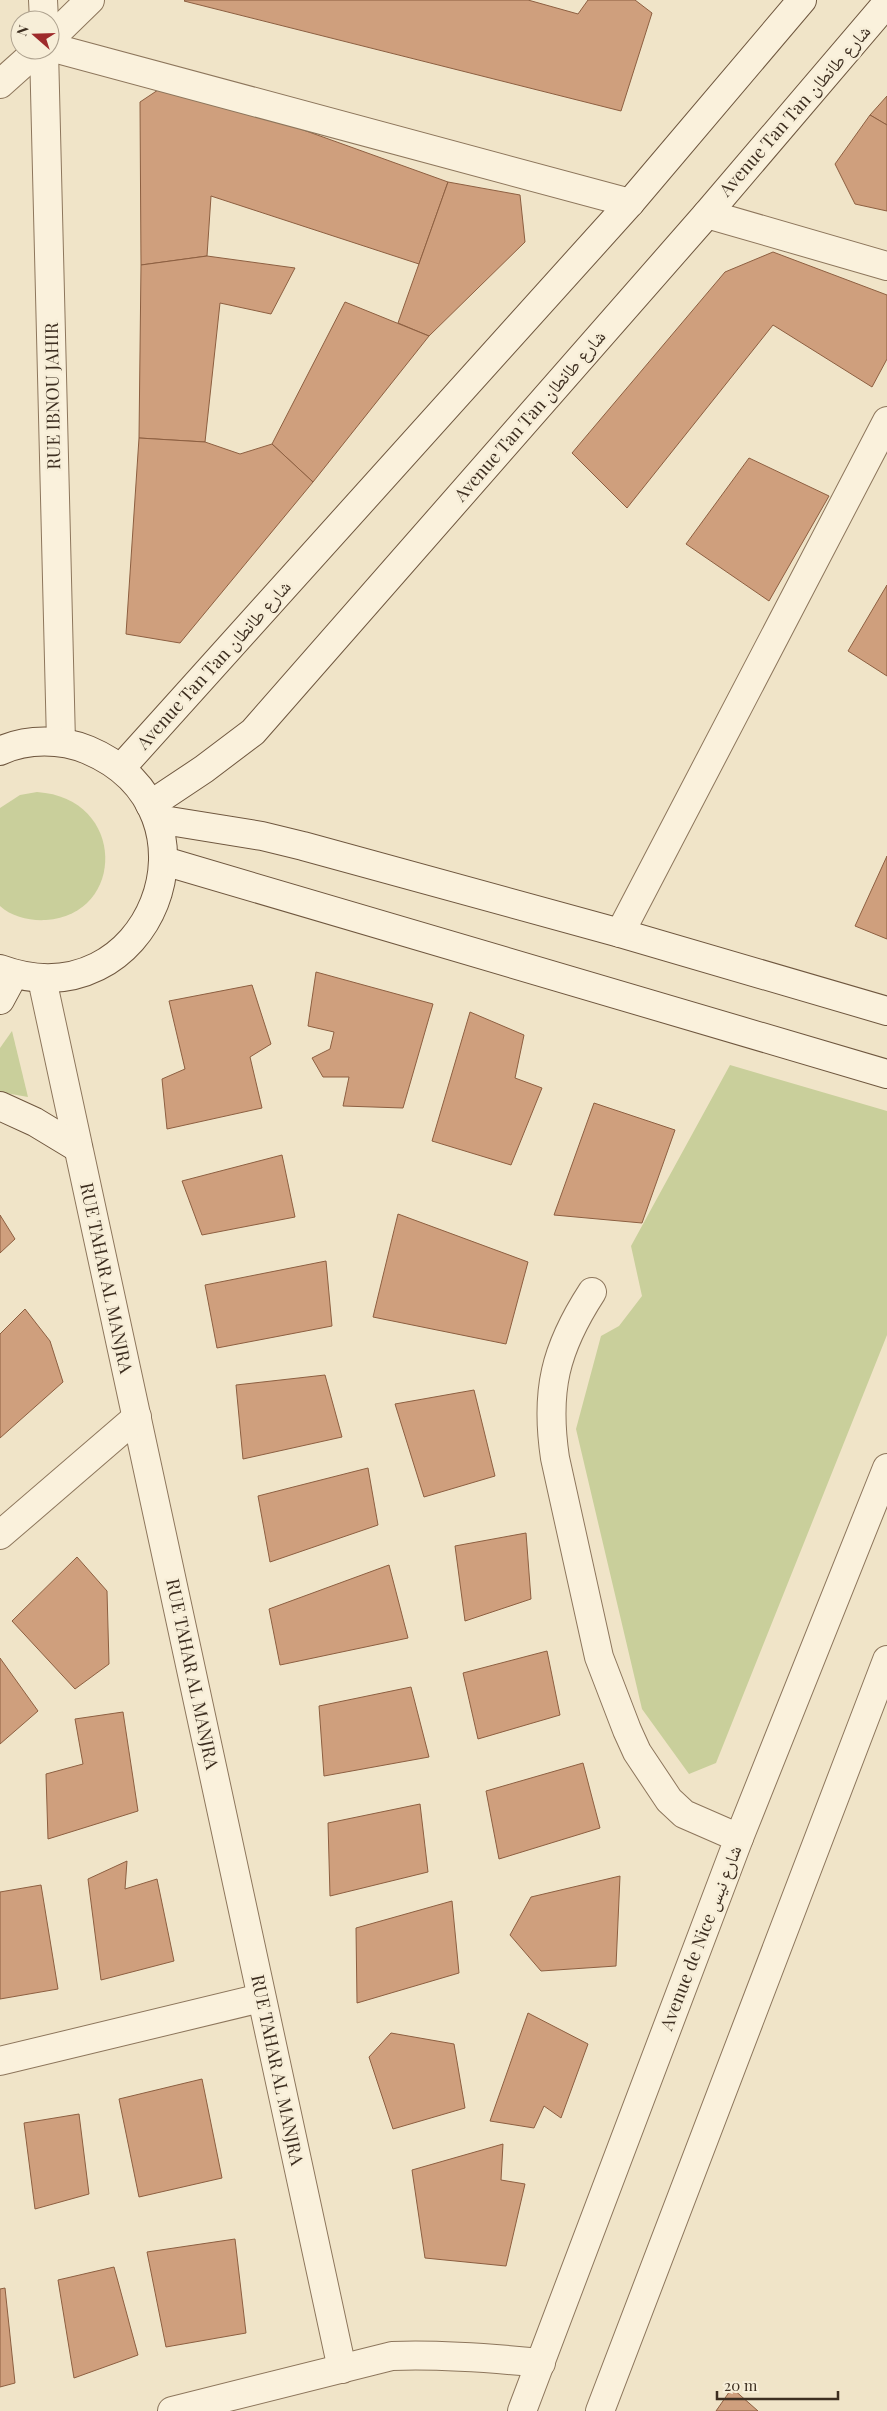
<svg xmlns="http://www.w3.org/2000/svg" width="887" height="2411" viewBox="0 0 887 2411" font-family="'Playfair Display','Noto Naskh Arabic',serif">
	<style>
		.green { fill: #c9cf9b }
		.building { fill: #cf9f7d; stroke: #8d5f41 }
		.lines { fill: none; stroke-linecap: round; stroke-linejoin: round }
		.minor-casing { stroke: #8d765c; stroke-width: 30 }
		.tertiary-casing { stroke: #8d765c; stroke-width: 30 }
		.secondary-casing { stroke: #6f573f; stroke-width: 30 }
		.minor { stroke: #faf1dc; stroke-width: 28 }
		.tertiary { stroke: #faf1dc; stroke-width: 28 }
		.secondary { stroke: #faf1dc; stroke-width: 28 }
		.labels { text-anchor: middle; stroke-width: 5; stroke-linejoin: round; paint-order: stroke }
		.street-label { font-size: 18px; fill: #3d2e20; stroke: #f7eed8 }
	</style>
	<rect width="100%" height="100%" fill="#f0e4c8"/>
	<g class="green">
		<path d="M37 792C127 798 126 915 46 920 30 921 12 917 0 906V808L20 795Z"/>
		<polygon points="12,1031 28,1097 0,1092 0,1048"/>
		<polygon points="730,1065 887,1111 887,1335 716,1763 689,1774 642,1709 576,1429 601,1336 619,1326 642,1296 631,1246"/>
	</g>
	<g class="building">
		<polygon points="185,0 528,0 578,14 588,0 635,0 652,13 621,111 184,1"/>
		<polygon points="170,82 448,182 419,264 211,196 207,256 141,265 140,102"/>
		<polygon points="887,96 887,125 870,115"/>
		<polygon points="870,115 887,125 887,211 855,204 835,164"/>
		<polygon points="448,182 520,195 525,242 429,336 398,323"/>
		<polygon points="773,252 887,295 887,359 872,387 773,325 627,508 572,453 725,272"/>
		<polygon points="207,256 295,268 271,314 220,303 205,442 139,438 141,265"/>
		<polygon points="345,302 429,336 313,482 272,444"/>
		<polygon points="139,438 205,442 240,454 272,444 313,482 180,643 126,634"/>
		<polygon points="749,458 829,496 769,601 686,544"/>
		<polygon points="887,585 887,676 848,651"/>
		<polygon points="887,856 887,939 855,926"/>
		<polygon points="316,972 433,1004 403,1108 343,1106 349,1077 323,1077 312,1058 330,1049 334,1032 308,1026"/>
		<polygon points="252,985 271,1044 250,1057 262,1108 167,1129 162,1079 185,1069 169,1001"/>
		<polygon points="470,1012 524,1035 515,1078 542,1088 511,1165 432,1141"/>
		<polygon points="594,1103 675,1130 642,1223 554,1215"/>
		<polygon points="282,1155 295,1217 202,1235 182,1181"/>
		<polygon points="398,1214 528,1262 506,1344 373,1317"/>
		<polygon points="0,1215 15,1239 0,1253"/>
		<polygon points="326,1261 332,1326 217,1348 205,1285"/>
		<polygon points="25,1309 50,1341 63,1382 0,1438 0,1334"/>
		<polygon points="325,1375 342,1437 243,1459 236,1385"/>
		<polygon points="474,1390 495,1476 424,1497 395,1404"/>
		<polygon points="368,1468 378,1525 270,1562 258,1496"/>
		<polygon points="526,1533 531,1599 465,1621 455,1546"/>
		<polygon points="77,1557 107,1591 109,1664 75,1689 12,1621"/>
		<polygon points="389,1565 408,1638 280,1665 269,1609"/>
		<polygon points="547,1651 560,1715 478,1739 463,1673"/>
		<polygon points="0,1658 38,1711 0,1744"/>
		<polygon points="411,1687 429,1757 324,1776 319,1706"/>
		<polygon points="123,1712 138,1811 48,1839 46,1774 83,1764 75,1719"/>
		<polygon points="583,1763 600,1828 499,1859 486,1791"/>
		<polygon points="420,1804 428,1872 330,1896 328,1823"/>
		<polygon points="127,1861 125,1889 157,1879 174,1961 101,1980 88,1879"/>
		<polygon points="620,1876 616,1966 541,1971 510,1935 531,1897"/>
		<polygon points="41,1885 58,1989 0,1999 0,1892"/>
		<polygon points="452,1901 459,1973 357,2003 356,1928"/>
		<polygon points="528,2013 588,2044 561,2118 544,2106 534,2128 490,2121"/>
		<polygon points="391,2033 454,2044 465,2108 393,2129 369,2057"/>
		<polygon points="202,2079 222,2178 139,2197 119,2099"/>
		<polygon points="79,2114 89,2194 35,2209 24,2123"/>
		<polygon points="503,2144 501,2180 525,2184 506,2266 425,2258 412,2170"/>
		<polygon points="235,2239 246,2333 166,2347 147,2252"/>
		<polygon points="114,2267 138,2355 74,2378 58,2280"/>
		<polygon points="5,2288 15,2383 0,2387 0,2289"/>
		<polygon points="732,2388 758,2411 716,2411"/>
	</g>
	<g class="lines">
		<defs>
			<g id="minor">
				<polyline points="43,0 44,20"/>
				<polyline points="50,39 90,0"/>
				<polyline points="50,47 630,203"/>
				<polyline points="44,50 61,742"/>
				<polyline points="0,84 38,50"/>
				<polyline points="707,214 887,266"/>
				<polyline points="620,933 887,421"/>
				<polyline points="42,979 342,2369"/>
				<path d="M592 1292C555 1349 545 1391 555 1458L599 1657 627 1730 637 1752 669 1800 684 1814 739 1838"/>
				<polyline points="0,1535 137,1417"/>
				<polyline points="0,2061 261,1998"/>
				<path d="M172 2411 392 2356C442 2354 491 2358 541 2363"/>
			</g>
			<g id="tertiary">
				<polyline points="522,2411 739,1838 887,1468"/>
				<polyline points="600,2411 887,1660"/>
			</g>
			<g id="secondary">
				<path d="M0 751C27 738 62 739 88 750 232 811 150 1024 0 969"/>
				<polyline points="121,768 630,203 802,0"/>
				<polyline points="150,805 204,769 253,732 707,214 887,3"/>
				<polyline points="157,819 262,836 303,846 620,933 887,1011"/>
				<polyline points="164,861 887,1074"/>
				<polyline points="0,1000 14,974"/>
				<polyline points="0,1106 35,1122 78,1148"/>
			</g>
		</defs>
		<use href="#minor" class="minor-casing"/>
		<use href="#tertiary" class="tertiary-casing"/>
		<use href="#secondary" class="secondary-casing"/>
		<use href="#minor" class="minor"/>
		<use href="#tertiary" class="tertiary"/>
		<use href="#secondary" class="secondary"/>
	</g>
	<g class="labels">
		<g class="street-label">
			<text transform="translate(795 111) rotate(-49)" y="6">Avenue Tan Tan شارع طانطان</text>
			<text transform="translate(53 396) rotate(-91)" y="6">RUE IBNOU JAHIR</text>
			<text transform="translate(530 416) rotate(-49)" y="6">Avenue Tan Tan شارع طانطان</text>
			<text transform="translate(214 665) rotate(-48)" y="6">Avenue Tan Tan شارع طانطان</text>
			<text transform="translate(106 1278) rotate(78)" y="6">RUE TAHAR AL MANJRA</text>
			<text transform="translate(192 1674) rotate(78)" y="6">RUE TAHAR AL MANJRA</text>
			<text transform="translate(701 1938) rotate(-69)" y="6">Avenue de Nice شارع نيس</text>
			<text transform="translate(277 2070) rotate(78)" y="6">RUE TAHAR AL MANJRA</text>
		</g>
	</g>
	<g transform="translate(35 35) rotate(290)"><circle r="24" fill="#f7eed8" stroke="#ada18e"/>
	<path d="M0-4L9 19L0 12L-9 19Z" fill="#9e2a2b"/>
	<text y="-8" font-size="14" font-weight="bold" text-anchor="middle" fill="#3d2e20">N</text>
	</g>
	<path d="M717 2391v8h121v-8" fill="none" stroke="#3d2e20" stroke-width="2.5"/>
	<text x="724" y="2391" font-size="15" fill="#3d2e20" stroke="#f7eed8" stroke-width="4" paint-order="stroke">20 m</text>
</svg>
